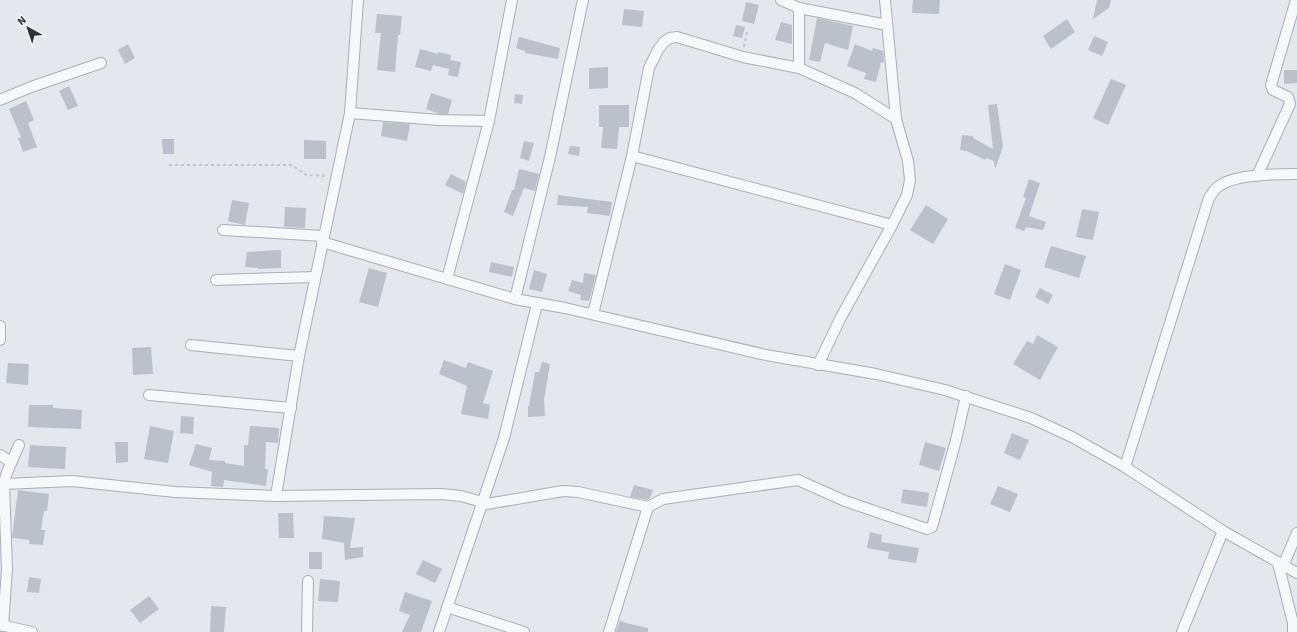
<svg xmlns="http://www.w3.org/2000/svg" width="1297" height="632" viewBox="0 0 1297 632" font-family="'Source Sans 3',sans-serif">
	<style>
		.building { fill: #bbc0ca }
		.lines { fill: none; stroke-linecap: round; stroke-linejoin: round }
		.minor-casing { stroke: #a9aeb7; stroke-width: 12 }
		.path { stroke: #c2c5cb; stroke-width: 2; stroke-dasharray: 3 3; stroke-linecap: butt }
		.minor { stroke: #f7f8fa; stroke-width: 10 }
	</style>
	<rect width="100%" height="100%" fill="#e4e7ec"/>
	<g class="building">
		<polygon points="913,0 940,0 939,14 912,13"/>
		<polygon points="1097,0 1111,0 1109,8 1093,19"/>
		<polygon points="746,2 759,5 754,24 742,21"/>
		<polygon points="624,9 644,11 642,27 622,25"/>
		<polygon points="377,14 402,16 400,35 398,35 395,72 377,70 381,33 375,33"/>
		<polygon points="817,18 853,26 848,50 825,43 820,62 809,60"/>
		<polygon points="1067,19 1075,32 1051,49 1043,36"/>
		<polygon points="781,22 792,25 792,44 775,40"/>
		<polygon points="736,25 745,27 742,38 733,36"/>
		<polygon points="1094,36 1108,42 1102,56 1088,50"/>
		<polygon points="519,37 560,48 558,59 525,53 525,51 516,48"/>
		<polygon points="128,44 135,58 125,64 118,50"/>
		<polygon points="855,44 872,51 873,48 883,51 884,61 883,63 881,62 876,82 864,79 866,73 847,66"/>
		<polygon points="420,49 438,54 438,52 451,55 450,60 461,62 458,77 448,75 449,69 433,65 431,71 415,67"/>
		<polygon points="608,67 608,88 589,89 589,68"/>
		<polygon points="1284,70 1297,70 1297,83 1284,84"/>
		<polygon points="1111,79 1126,85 1108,125 1093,118"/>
		<polygon points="69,86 78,106 68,110 59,91"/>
		<polygon points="431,93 452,100 448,114 440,114 426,109"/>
		<polygon points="515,94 523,95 522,104 514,103"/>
		<polygon points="26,101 34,120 28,123 37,147 23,152 18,138 21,137 9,109"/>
		<polygon points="997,104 1003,147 995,169 994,161 986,158 985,160 967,151 960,150 962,135 973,136 973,138 993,149 988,105"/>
		<polygon points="599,105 629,105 629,127 619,127 617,149 601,148 603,127 599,127"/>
		<polygon points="383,122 410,124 407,141 381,136"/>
		<polygon points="162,139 174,139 174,154 163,154"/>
		<polygon points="304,140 326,141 326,159 304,159"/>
		<polygon points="524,141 534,143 529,161 520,158"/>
		<polygon points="570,146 580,147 579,156 568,154"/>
		<polygon points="519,169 539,174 535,191 524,188 513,216 504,212 512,190 514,190"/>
		<polygon points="451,174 466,182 463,194 445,185"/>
		<polygon points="1029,179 1040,183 1029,216 1046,222 1043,230 1026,227 1024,231 1015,228 1026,198 1023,197"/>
		<polygon points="558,195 612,202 610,216 587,213 588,207 557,205"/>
		<polygon points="232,200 249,203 245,225 228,221"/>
		<polygon points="926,205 948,219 933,244 910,230"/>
		<polygon points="285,207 306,208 305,228 284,227"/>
		<polygon points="1082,209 1099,212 1093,240 1076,237"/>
		<polygon points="1051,246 1086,256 1079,278 1044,267"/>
		<polygon points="281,250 281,268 258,269 258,268 245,267 247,252"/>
		<polygon points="491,262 514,267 512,277 489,272"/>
		<polygon points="1005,264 1021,270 1010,300 994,294"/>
		<polygon points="369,268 387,273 378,307 359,302"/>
		<polygon points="534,270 547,274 542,292 529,289"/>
		<polygon points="584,273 596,275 589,301 580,300 581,295 568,291 572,280 583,283"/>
		<polygon points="1040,288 1053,295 1048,304 1035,297"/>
		<polygon points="1037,335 1058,347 1040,380 1013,364 1027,341 1033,344"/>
		<polygon points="151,347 153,374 133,375 132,348"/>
		<polygon points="444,360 466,368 468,362 493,371 483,403 490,405 488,419 461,414 467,386 439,374"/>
		<polygon points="542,362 550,364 544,400 545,416 528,417 528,406 529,406 535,372 539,372"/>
		<polygon points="8,363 29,364 28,385 6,383"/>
		<polygon points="29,405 53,405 53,408 82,410 81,429 28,427"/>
		<polygon points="181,416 194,417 193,434 180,433"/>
		<polygon points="150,426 174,431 168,463 144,459"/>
		<polygon points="250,426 279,428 278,443 266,442 265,469 268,469 266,486 224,480 223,487 211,486 212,472 189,465 196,444 212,448 209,460 225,461 225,463 244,466 244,445 248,445"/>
		<polygon points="1012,433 1029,440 1020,460 1004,453"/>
		<polygon points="115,442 128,442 128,462 116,463"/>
		<polygon points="925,442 946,448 939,471 919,465"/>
		<polygon points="30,445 66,447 65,469 28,467"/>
		<polygon points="634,485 653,490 650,498 647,500 630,497"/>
		<polygon points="998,486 1018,494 1010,512 990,504"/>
		<polygon points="903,489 929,493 927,507 901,503"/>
		<polygon points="18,490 49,494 47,511 44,511 41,530 45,530 43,545 29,544 29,540 12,538"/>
		<polygon points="278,513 293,513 294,538 279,538"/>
		<polygon points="324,516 355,518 350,548 363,547 363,557 345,560 344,543 322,539"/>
		<polygon points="870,532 882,535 881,542 919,548 916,563 888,559 889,552 867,548"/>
		<rect x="309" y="552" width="13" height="17"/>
		<polygon points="423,560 442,569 435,583 416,574"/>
		<polygon points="29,577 41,579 39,593 27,592"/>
		<polygon points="320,579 340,581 338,602 318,601"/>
		<polygon points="405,592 432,601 421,632 402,632 410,615 399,611"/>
		<polygon points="149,596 159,609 140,623 130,610"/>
		<polygon points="211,606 226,607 224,632 210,632"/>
		<polygon points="620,620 626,623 648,628 648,632 616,632"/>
	</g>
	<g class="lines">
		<defs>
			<g id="minor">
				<polyline points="781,0 799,8 887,25"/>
				<polyline points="799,68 799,8"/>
				<polyline points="0,100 31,87 101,63"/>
				<polyline points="350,113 439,120 489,121"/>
				<polyline points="632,156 892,225"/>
				<polyline points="1257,176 1290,104 1288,97 1273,90 1271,85 1296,0"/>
				<polyline points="223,230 323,236"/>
				<polyline points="322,242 515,299 565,308 766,355 876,374 945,390 1031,418 1072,437 1125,467 1223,531 1297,573"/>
				<polyline points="447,279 489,121 512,0"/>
				<polyline points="216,280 315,277"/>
				<polyline points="515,299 550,157 583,0"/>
				<polyline points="593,314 632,156 649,68 658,50 664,42 670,38 677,37 743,57 799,68 855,93 896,119"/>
				<polyline points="0,326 0,340"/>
				<polyline points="191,345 299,356"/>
				<polyline points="818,365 841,317 892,225 907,195 910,180 908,161 896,119 885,0"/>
				<polyline points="149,395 291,408"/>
				<polyline points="0,455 11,462"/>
				<path d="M1125 467 1209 198C1212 194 1215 188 1219 186 1236 174 1276 174 1297 174"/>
				<polyline points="4,484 72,481 175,492 276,496 441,494 461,496 482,502"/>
				<polyline points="276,496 299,356 350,113 358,0"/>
				<polyline points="481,505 563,491 578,492 648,507"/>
				<polyline points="1278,563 1293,623 1293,632"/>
				<polyline points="1283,566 1297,533"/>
				<polyline points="447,607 524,632"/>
				<polyline points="0,625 32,632"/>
				<polyline points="3,626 7,569 4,484 6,475 19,445"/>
				<polyline points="307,632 308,581"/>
				<polyline points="439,632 504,438 537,304"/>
				<polyline points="609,632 648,507 663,499 798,480 845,501 927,529 932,527 956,440 966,396"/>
				<polyline points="1182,632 1223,531"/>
			</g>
		</defs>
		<use href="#minor" class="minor-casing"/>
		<g class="path">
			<polyline points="744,47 747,31"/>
			<polyline points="169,165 292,165 306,175 327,176"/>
		</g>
		<use href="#minor" class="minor"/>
	</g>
	<g transform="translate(28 28) rotate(320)" stroke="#f4f6f9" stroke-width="3" paint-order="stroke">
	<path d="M0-3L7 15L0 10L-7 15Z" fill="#2b3445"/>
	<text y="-6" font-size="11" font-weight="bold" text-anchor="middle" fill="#2b3445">N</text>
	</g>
</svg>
